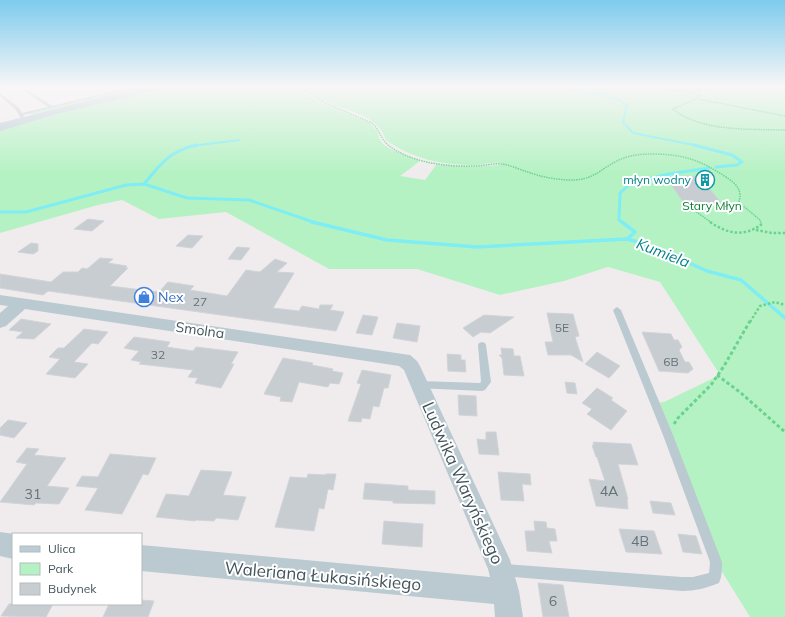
<svg xmlns="http://www.w3.org/2000/svg" width="785" height="617" viewBox="0 0 785 617" font-family="Mulish,sans-serif">
	<style>
		.green { fill: #b5f2c3 }
		.lines { fill: none; stroke-linecap: round; stroke-linejoin: round }
		.stream-far2 { stroke: #7eeef4; stroke-width: 2 }
		.stream-far1 { stroke: #7eeef4; stroke-width: 3 }
		.stream { stroke: #7eeef4; stroke-width: 3.5 }
		.building { fill: #c8cdd2; stroke: #d0d4d9 }
		.path-far2 { stroke: #6ad38f; stroke-width: 1.5; stroke-dasharray: 1.5 1; stroke-linecap: butt }
		.path-far1 { stroke: #6ad38f; stroke-width: 2.5; stroke-dasharray: 2.5 2; stroke-linecap: butt }
		.path { stroke: #6ad38f; stroke-width: 3; stroke-dasharray: 3.5 2.5; stroke-linecap: butt }
		.service { fill: #bbcad1; fill-rule: evenodd }
		.minor { fill: #bbcad1; fill-rule: evenodd }
		.secondary { fill: #bbccd6; fill-rule: evenodd }
		.labels { text-anchor: middle; stroke-width: 4; stroke-linejoin: round; paint-order: stroke }
		.far-culture-label { font-size: 12px; fill: #0d838f; stroke: #fff; text-anchor: end }
		.far-park-label { font-size: 12px; fill: #0e8236; stroke: #fff }
		.number-label { font-size: 12px; fill: #647279 }
		.shop-label { font-size: 14px; fill: #366cbe; stroke: #fff; text-anchor: start }
		.street-label { font-size: 14px; fill: #43545b; stroke: #fff }
		.near-number-label { font-size: 14px; fill: #647279 }
		.water-label { font-size: 15px; font-style: italic; fill: #04828a; stroke: #fff }
		.near-street-label { font-size: 17px; fill: #43545b; stroke: #fff }
	</style>
	<rect width="100%" height="100%" fill="#f0eced"/>
	<g class="green">
		<polygon points="141,87 150,87 34,114 26,114"/>
		<path d="M159 87H296L323 104 370 123 378 132 379 138 383 144 390 149 420 161 400 176 425 180 436 165 475 167 500 165 502 163C493 161 483 165 474 165 442 165 413 159 386 140 378 114 348 112 326 102 318 98 310 92 303 87H785V617H750L716 562 655 403 664 402 720 375 660 282 608 267 564 281 500 295 417 269H329L226 212 159 219 122 200 98 205 0 233V128L64 109Z"/>
	</g>
	<g class="lines">
		<g class="stream-far2">
			<path d="M552 87 556 89C582 91 605 90 627 105L623 122 633 133 699 146"/>
			<polyline points="192,146 239,140"/>
		</g>
		<g class="stream-far1">
			<polyline points="694,145 732,155 742,162 737,165 716,167"/>
			<path d="M144 184C161 164 169 151 197 145"/>
			<polyline points="0,212 26,212 126,185 144,184 187,198 249,200 316,223"/>
			<polyline points="623,223 619,220 620,193 631,183 669,174 709,168"/>
		</g>
		<g class="stream">
			<polyline points="312,222 387,240 477,247 627,239 649,245 707,271 741,280 785,318"/>
			<polyline points="622,222 635,232 627,239"/>
		</g>
	</g>
	<g class="building">
		<polygon points="683,176 700,177 722,204 683,202 668,180"/>
		<polygon points="88,219 104,221 92,231 74,229"/>
		<polygon points="188,235 203,236 192,248 176,246"/>
		<polygon points="31,243 38,244 38,251 33,254 18,252"/>
		<polygon points="237,247 250,248 241,260 228,259"/>
		<polygon points="100,258 113,259 108,263 127,266 125,268 128,268 110,286 159,292 168,282 194,286 190,290 227,296 246,270 260,272 275,259 287,263 277,272 294,273 273,308 299,311 302,306 319,309 320,305 333,305 330,310 344,312 336,331 48,291 43,295 0,288 0,274 51,282 63,272 78,272 82,268 87,269"/>
		<polygon points="547,313 573,314 579,336 575,337 583,362 571,355 548,355 545,342 553,342"/>
		<polygon points="363,315 378,317 372,335 356,333"/>
		<polygon points="484,315 514,317 490,333 481,332 473,337 463,328"/>
		<polygon points="21,319 51,324 34,339 16,338 23,332 9,330"/>
		<polygon points="397,323 420,326 417,342 393,338"/>
		<polygon points="84,329 108,332 98,344 92,343 74,362 88,364 75,378 46,374 60,359 49,357 58,348 64,348"/>
		<polygon points="642,332 671,334 674,340 678,340 682,347 679,350 685,362 689,362 693,369 688,373 659,371"/>
		<polygon points="134,337 170,342 167,347 193,351 196,347 238,352 231,364 234,364 221,388 195,383 198,378 188,377 193,370 139,364 141,362 131,360 139,351 124,348"/>
		<polygon points="501,348 513,349 514,356 520,356 524,376 504,375 502,358 499,355 502,355"/>
		<polygon points="597,352 620,366 609,378 585,364"/>
		<polygon points="447,354 461,355 461,360 465,360 466,372 448,371"/>
		<polygon points="283,358 313,363 312,365 333,369 332,371 343,373 339,384 330,383 328,387 299,382 292,402 280,401 281,397 264,394"/>
		<polygon points="362,370 391,375 388,388 384,388 379,407 373,406 370,419 362,418 361,422 348,421 361,384 357,383"/>
		<polygon points="565,382 575,383 577,394 567,393"/>
		<polygon points="597,388 613,398 611,400 627,411 611,430 587,414 592,409 582,403"/>
		<polygon points="458,395 476,396 477,416 459,415"/>
		<polygon points="8,420 27,423 14,438 0,435 0,428"/>
		<polygon points="486,432 496,432 499,455 479,454 477,439 486,440"/>
		<polygon points="593,442 631,444 638,465 618,464 628,499 627,499 628,509 596,506 589,479 605,481 597,457 596,457 592,445 594,445"/>
		<polygon points="27,448 39,449 34,455 66,458 47,486 69,488 59,504 36,503 34,505 0,502 27,464 16,462"/>
		<polygon points="110,454 156,458 148,475 143,474 122,514 85,510 98,488 76,486 82,476 98,477"/>
		<polygon points="201,470 232,472 223,495 246,497 238,520 216,518 214,521 196,520 195,521 156,517 166,494 189,496"/>
		<polygon points="498,472 530,474 531,485 522,484 524,501 501,500"/>
		<polygon points="308,474 325,475 325,474 336,474 333,490 328,489 324,509 319,508 314,531 275,527 290,477 307,478"/>
		<polygon points="365,483 408,486 408,490 435,491 435,504 393,503 393,501 363,499"/>
		<polygon points="650,501 671,503 675,515 653,513"/>
		<polygon points="384,521 423,524 422,547 382,544"/>
		<polygon points="534,521 546,522 547,528 555,529 557,541 549,541 552,553 527,551 525,531 535,531"/>
		<polygon points="619,529 654,531 662,554 626,552"/>
		<polygon points="678,534 696,536 702,554 683,552"/>
		<polygon points="538,583 563,585 569,617 543,617"/>
		<polygon points="141,600 154,601 148,617 103,617 109,604 141,604"/>
		<polygon points="9,604 53,604 46,617 1,616"/>
	</g>
	<g class="lines">
		<g class="path-far2">
			<path d="M300 87 325 103 372 123C379 129 381 139 388 145 411 163 447 167 475 166 484 166 493 163 502 164 511 165 520 170 528 172 541 177 554 179 567 180 594 181 598 170 619 160 630 155 641 154 652 154 683 154 700 160 726 177 735 183 743 190 739 201L741 204 760 220 761 223"/>
			<path d="M643 87 689 92 700 95 694 100 673 109C700 132 751 129 785 130"/>
			<polyline points="689,91 732,87"/>
			<polyline points="698,99 785,116"/>
			<polyline points="688,206 712,223"/>
		</g>
		<g class="path-far1">
			<path d="M710 222C728 234 743 237 761 225L760 222"/>
			<polyline points="756,230 772,233 785,233"/>
			<polyline points="750,322 760,306 775,302 785,305"/>
		</g>
		<g class="path">
			<polyline points="717,375 741,393 785,432"/>
			<polyline points="674,424 678,418 711,385 724,366 750,321"/>
		</g>
		<g class="service">
			<polygon points="25,87 29,87 27,89 28,90 52,106 130,87 137,87 23,115 24,117 22,118 20,117 16,110 0,96 0,93 19,108 22,113 48,107 26,92 23,89"/>
			<path d="M617 307 621 310 673 435 722 562C722 570 722 576 719 583 707 588 695 591 682 591L503 576 498 575 497 570 498 565 503 564 682 577H693L709 573 710 562 663 435 613 310Z"/>
			<polygon points="482,342 485,343 486,345 491,382 485,390 482,391 417,388 415,385 417,382 420,381 480,383 481,381 478,345 479,343"/>
		</g>
		<g class="minor">
			<polygon points="0,295 410,355 417,361 420,366 510,560 519,591 523,617 495,617 494,604 141,571 141,545 490,577 488,569 404,370 399,366 25,309 6,326 0,328 0,313 8,306 0,305"/>
			<polygon points="0,532 14,534 13,534 13,559 0,556"/>
		</g>
		<polygon class="secondary" points="142,87 160,87 159,89 53,115 0,131 0,123"/>
	</g>
	<linearGradient id="sky" x2="0" y2="1"><stop stop-color="#7dcbed"/><stop offset="0.5" stop-color="#f8f6f7"/><stop offset="1" stop-color="#f8f6f7" stop-opacity="0"/></linearGradient>
	<rect width="785" height="173" fill="url(#sky)"/>
	<defs>
		<symbol id="building-ring" viewBox="-11 -11 22 22"><circle r="9.5" fill="#fff" stroke="#0f9aa8" stroke-width="1.5"/><path d="M-4-6H4V6H1V3H-1V6H-4ZM-2.5-4.3h1.7v1.8h-1.7ZM.8-4.3h1.7v1.8H.8ZM-2.5-1h1.7V.8h-1.7ZM.8-1h1.7V.8H.8Z" fill="#0f9aa8"/></symbol>
		<symbol id="shop-ring" viewBox="-11 -11 22 22"><circle r="9.5" fill="#fff" stroke="#3f7fe0" stroke-width="1.5"/><path d="M-5-2.5h2.3a2.7 3.5 0 0 1 5.4 0H5L5.5 6h-11ZM-1.5-2.5h3a1.5 2.3 0 0 0-3 0Z" fill="#3f7fe0"/></symbol>
	</defs>
	<g fill-rule="evenodd">
		<use href="#building-ring" x="694" y="169" width="22" height="22"/>
		<use href="#shop-ring" x="133" y="286" width="22" height="22"/>
	</g>
	<g class="labels">
		<g class="far-culture-label">
			<text x="691" y="184">młyn wodny</text>
		</g>
		<g class="far-park-label">
			<text x="712" y="210">Stary Młyn</text>
		</g>
		<g class="number-label">
			<text x="200" y="306">27</text>
			<text x="562" y="332">5E</text>
			<text x="158" y="359">32</text>
			<text x="671" y="366">6B</text>
		</g>
		<g class="shop-label">
			<text x="158" y="302">Nex</text>
		</g>
		<g class="street-label">
			<text transform="translate(200 330) rotate(8)" y="5">Smolna</text>
		</g>
		<g class="near-number-label">
			<text x="609" y="496">4A</text>
			<text x="33" y="499">31</text>
			<text x="640" y="546">4B</text>
			<text x="553" y="606">6</text>
		</g>
		<g class="water-label">
			<text transform="translate(663 253) rotate(21)" y="5">Kumiela</text>
		</g>
		<g class="near-street-label">
			<text transform="translate(463 483) rotate(66)" y="6">Ludwika Waryńskiego</text>
			<text transform="translate(323 576) rotate(5)" y="6">Waleriana Łukasińskiego</text>
		</g>
	</g>
	<rect x="12" y="533" width="130" height="72" fill="#ffffff" stroke="#b4bbbd"/>
	<rect x="20" y="546" width="20" height="6" fill="#bbccd6" stroke="#b4bbbd"/>
	<text x="48" y="553" font-size="12" fill="#43545b">Ulica</text>
	<rect x="20" y="563" width="20" height="12" fill="#b5f2c3" stroke="#b4bbbd"/>
	<text x="48" y="573" font-size="12" fill="#43545b">Park</text>
	<rect x="20" y="583" width="20" height="12" fill="#c8cdd2" stroke="#b4bbbd"/>
	<text x="48" y="593" font-size="12" fill="#43545b">Budynek</text>
</svg>
